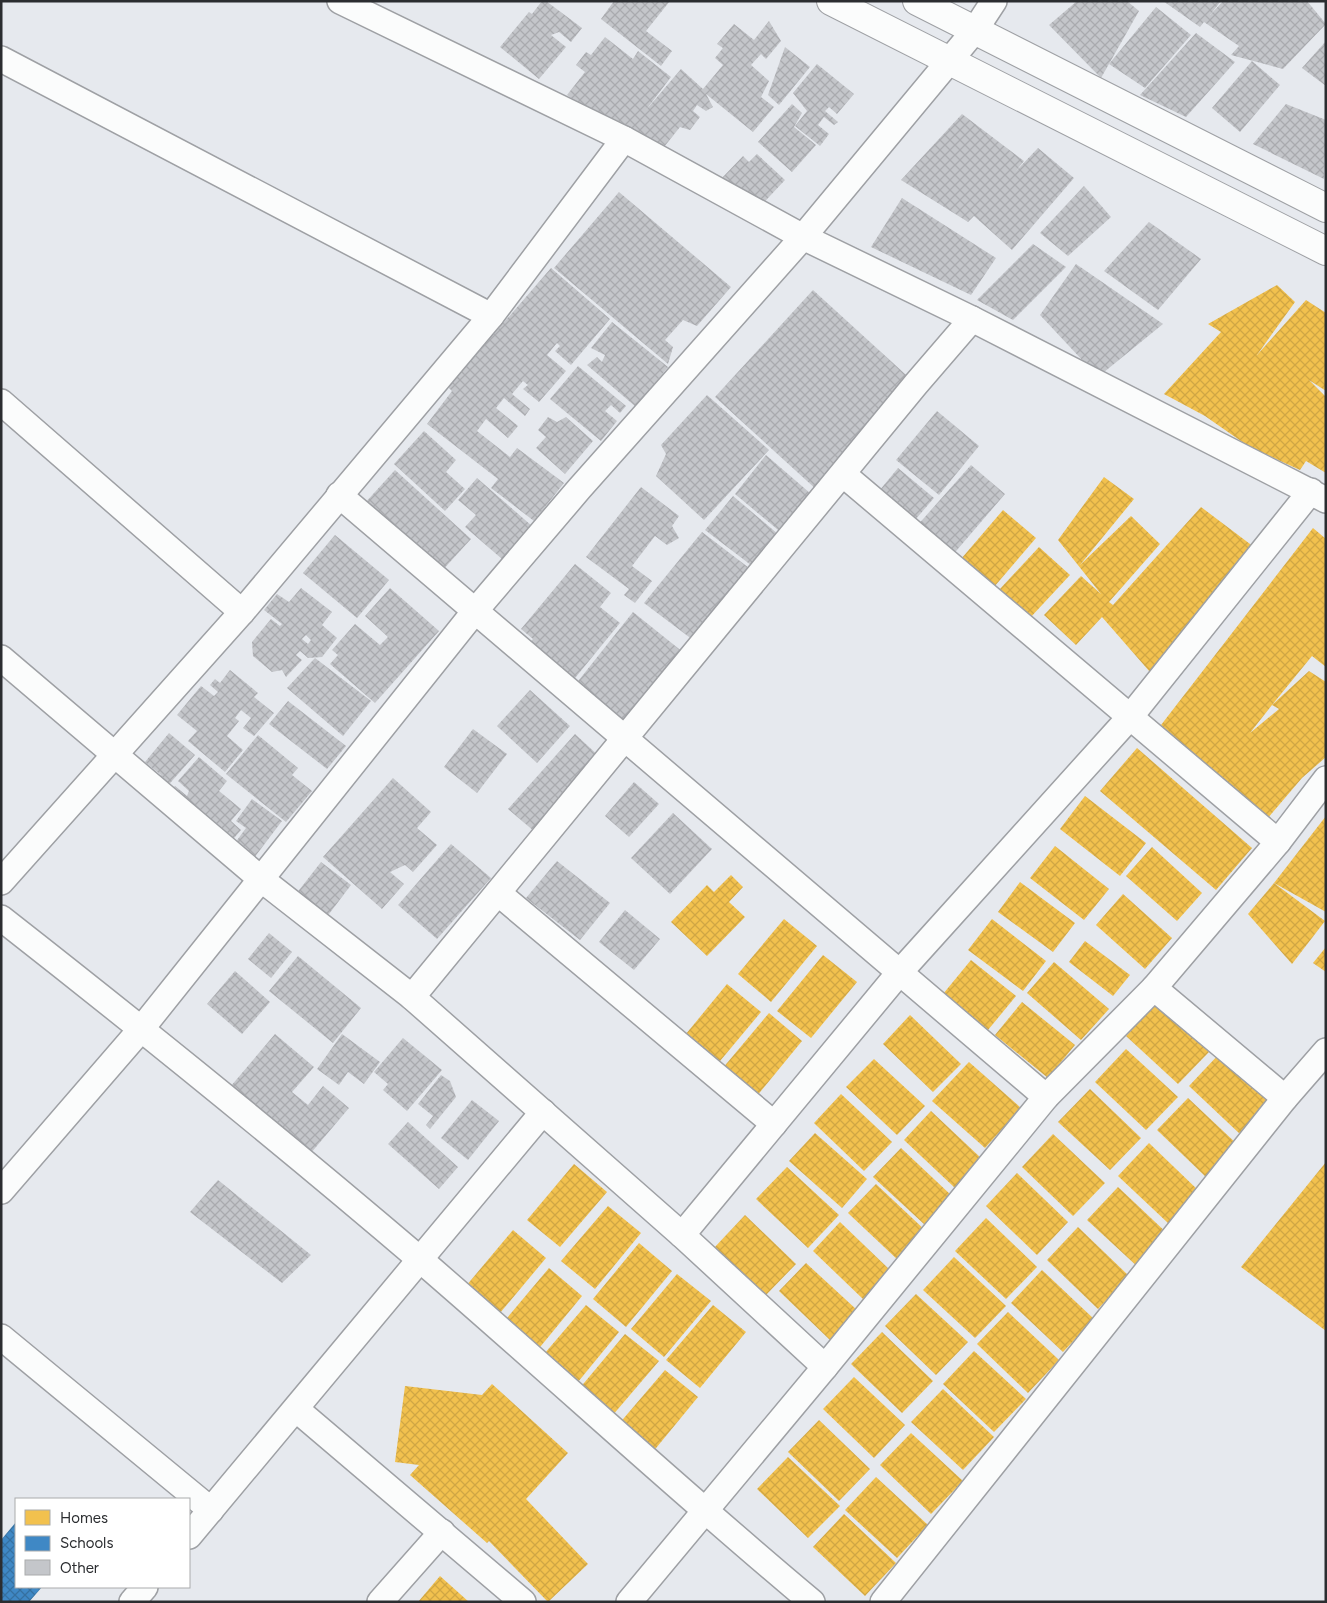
<svg xmlns="http://www.w3.org/2000/svg" width="1327" height="1603" viewBox="0 0 1327 1603" font-family="Figtree,sans-serif">
	<style>
		.homes { fill: url(#homes-cross-hatch); fill-rule: evenodd }
		.schools { fill: url(#schools-cross-hatch) }
		.building { fill: url(#building-cross-hatch); fill-rule: evenodd }
		.lines { fill: none; stroke-linecap: round; stroke-linejoin: round }
		.street-casing { stroke: #9ea0a4; stroke-width: 28 }
		.secondary-casing { stroke: #9ea0a4; stroke-width: 30 }
		.street { stroke: #fbfcfc; stroke-width: 25 }
		.secondary { stroke: #fbfcfc; stroke-width: 28 }
	</style>
	<defs>
		<pattern id="homes-cross-hatch" width="8" height="8" patternUnits="userSpaceOnUse" patternTransform="scale(1.25)"><rect width="8" height="8" fill="#f2c14e"/><path d="M0 0l8 8M0 8l8-8" fill="none" stroke="#d0a644"/></pattern>
		<pattern id="schools-cross-hatch" width="8" height="8" patternUnits="userSpaceOnUse" patternTransform="scale(1.25)"><rect width="8" height="8" fill="#3f88c5"/><path d="M0 0l8 8M0 8l8-8" fill="none" stroke="#3570a0"/></pattern>
		<pattern id="building-cross-hatch" width="8" height="8" patternUnits="userSpaceOnUse" patternTransform="scale(1.25)"><rect width="8" height="8" fill="#c4c6ca"/><path d="M0 0l8 8M0 8l8-8" fill="none" stroke="#a9aaae"/></pattern>
	</defs>
	<rect width="100%" height="100%" fill="#e6e9ee"/>
	<g class="homes">
		<polygon points="1277,285 1295,302 1257,355 1306,300 1326,313 1326,391 1309,380 1326,397 1326,473 1306,461 1300,470 1248,446 1205,416 1164,394 1221,332 1208,324"/>
		<polygon points="1104,477 1134,499 1080,565 1131,516 1160,544 1109,602 1113,605 1201,507 1254,547 1150,672 1102,617 1076,645 1044,615 1081,576 1101,594 1058,540"/>
		<polygon points="1003,510 1036,538 994,587 961,559"/>
		<path d="M1313 528 1326 539V667L1312 656 1272 705 1309 671 1326 682V757L1302 778 1267 819 1161 725ZM1272 705 1279 709 1250 733Z"/>
		<polygon points="1039,547 1070,575 1029,619 998,591"/>
		<polygon points="1137,748 1252,848 1216,890 1100,791"/>
		<polygon points="1085,796 1146,843 1120,876 1060,829"/>
		<polygon points="1326,816 1326,912 1274,883"/>
		<polygon points="1055,846 1109,889 1084,920 1030,878"/>
		<polygon points="1152,847 1202,893 1177,921 1126,876"/>
		<polygon points="731,875 743,887 729,902 745,917 707,956 671,922 707,885 714,892"/>
		<polygon points="1020,882 1075,923 1053,952 998,912"/>
		<polygon points="1274,883 1325,921 1292,964 1248,914"/>
		<polygon points="1123,894 1172,938 1145,969 1096,925"/>
		<polygon points="784,919 817,946 771,1002 738,974"/>
		<polygon points="992,919 1046,961 1023,991 968,950"/>
		<polygon points="1085,941 1130,975 1113,996 1069,962"/>
		<polygon points="1326,947 1326,972 1313,963"/>
		<polygon points="823,955 857,982 811,1038 777,1011"/>
		<polygon points="971,960 1016,996 988,1030 943,994"/>
		<polygon points="1054,962 1109,1009 1081,1040 1027,993"/>
		<polygon points="727,984 761,1012 715,1067 681,1040"/>
		<polygon points="1022,1002 1075,1045 1048,1078 995,1035"/>
		<polygon points="1157,1003 1209,1052 1178,1084 1126,1036"/>
		<polygon points="769,1013 802,1041 756,1097 722,1069"/>
		<polygon points="910,1015 961,1064 933,1092 883,1044"/>
		<polygon points="1126,1049 1178,1097 1146,1130 1095,1082"/>
		<polygon points="1220,1053 1272,1102 1241,1135 1189,1086"/>
		<polygon points="874,1059 925,1106 897,1135 846,1087"/>
		<polygon points="969,1062 1021,1108 985,1148 932,1101"/>
		<polygon points="1090,1089 1141,1138 1110,1170 1058,1122"/>
		<polygon points="841,1094 892,1142 864,1171 814,1123"/>
		<polygon points="1188,1098 1239,1146 1208,1179 1157,1130"/>
		<polygon points="931,1111 982,1159 955,1188 904,1140"/>
		<polygon points="815,1133 867,1179 842,1208 789,1161"/>
		<polygon points="1053,1134 1105,1183 1073,1216 1022,1167"/>
		<polygon points="1149,1143 1200,1192 1169,1224 1118,1176"/>
		<polygon points="901,1148 952,1196 925,1225 873,1177"/>
		<polygon points="1326,1162 1326,1331 1241,1267"/>
		<polygon points="574,1164 607,1192 560,1247 527,1220"/>
		<polygon points="787,1167 839,1215 808,1248 756,1199"/>
		<polygon points="1017,1173 1068,1222 1037,1255 986,1206"/>
		<polygon points="876,1184 927,1232 899,1261 848,1213"/>
		<polygon points="1118,1187 1170,1236 1139,1268 1087,1220"/>
		<polygon points="608,1206 641,1233 595,1289 561,1261"/>
		<polygon points="745,1215 796,1264 765,1296 714,1248"/>
		<polygon points="986,1218 1037,1267 1006,1299 955,1251"/>
		<polygon points="840,1222 891,1271 864,1300 813,1251"/>
		<polygon points="1078,1227 1129,1276 1098,1309 1047,1260"/>
		<polygon points="513,1230 546,1258 500,1313 466,1286"/>
		<polygon points="639,1243 672,1271 626,1327 593,1299"/>
		<polygon points="954,1257 1006,1306 975,1338 923,1290"/>
		<polygon points="806,1263 857,1310 830,1340 779,1291"/>
		<polygon points="549,1268 582,1296 536,1352 502,1324"/>
		<polygon points="1042,1270 1094,1319 1063,1352 1011,1303"/>
		<polygon points="677,1274 711,1301 664,1357 631,1329"/>
		<polygon points="916,1294 968,1342 936,1375 885,1326"/>
		<polygon points="586,1305 619,1332 573,1388 539,1360"/>
		<polygon points="713,1305 746,1332 700,1388 666,1360"/>
		<polygon points="1008,1312 1059,1360 1028,1393 977,1344"/>
		<polygon points="882,1332 933,1381 902,1413 851,1364"/>
		<polygon points="625,1334 659,1361 612,1416 579,1389"/>
		<polygon points="974,1351 1026,1399 994,1432 943,1384"/>
		<polygon points="665,1370 698,1397 652,1453 618,1425"/>
		<polygon points="854,1377 905,1425 874,1458 823,1409"/>
		<polygon points="492,1384 568,1453 526,1499 588,1564 548,1602 489,1541 487,1543 410,1475 419,1465 395,1462 405,1386 482,1395"/>
		<polygon points="943,1389 994,1437 963,1470 911,1422"/>
		<polygon points="819,1420 870,1469 839,1501 788,1452"/>
		<polygon points="911,1433 963,1481 931,1514 880,1465"/>
		<polygon points="788,1457 840,1506 808,1538 757,1489"/>
		<polygon points="876,1477 928,1525 897,1558 845,1510"/>
		<polygon points="844,1514 896,1563 865,1596 813,1547"/>
		<polygon points="440,1576 469,1602 418,1602"/>
	</g>
	<polygon class="schools" points="16,1522 16,1587 42,1587 29,1602 1,1602 1,1540"/>
	<g class="building">
		<polygon points="542,1 546,1 582,28 571,42 559,32 551,35 566,47 539,79 500,47 529,12 532,14"/>
		<polygon points="614,1 670,1 646,31 672,51 661,66 601,19"/>
		<polygon points="1077,1 1127,1 1139,11 1101,78 1049,25"/>
		<polygon points="1163,1 1221,1 1210,15 1223,1 1307,1 1326,24 1283,69 1231,55 1239,46 1204,22 1200,27"/>
		<polygon points="1156,7 1191,35 1145,88 1109,64"/>
		<polygon points="769,21 781,41 766,59 761,54 751,65 769,81 761,97 774,107 753,132 706,94 713,107 706,111 697,105 693,111 700,117 690,130 680,127 660,152 631,128 624,138 567,95 585,72 576,65 586,52 591,55 605,37 633,59 638,51 671,77 646,110 681,69 703,89 723,65 715,58 723,48 717,44 734,24 754,40"/>
		<polygon points="1196,33 1235,62 1186,117 1140,95"/>
		<polygon points="1326,41 1326,86 1302,68"/>
		<polygon points="785,47 810,67 779,105 768,95"/>
		<polygon points="1252,61 1280,85 1240,132 1212,108"/>
		<polygon points="817,64 854,94 837,114 829,107 825,111 838,122 834,125 824,117 818,125 829,134 820,146 795,126 807,111 793,93"/>
		<polygon points="792,104 802,113 794,127 816,145 792,172 758,142"/>
		<polygon points="1286,104 1326,120 1324,179 1253,144"/>
		<polygon points="962,114 1024,161 1016,171 1038,148 1074,178 1012,250 974,216 968,222 901,180"/>
		<polygon points="757,154 785,180 756,211 721,179 743,156 749,162"/>
		<polygon points="1084,186 1111,217 1068,256 1040,233"/>
		<polygon points="619,192 731,287 697,326 683,320 665,340 673,347 668,364 554,268"/>
		<polygon points="902,198 996,258 971,295 871,247"/>
		<polygon points="1149,222 1201,259 1158,310 1104,271"/>
		<polygon points="1033,244 1066,267 1013,320 977,300"/>
		<polygon points="1076,264 1163,324 1098,377 1040,315"/>
		<polygon points="551,268 610,319 571,365 555,351 560,346 557,343 547,355 566,371 539,402 523,389 528,385 523,381 512,394 530,409 525,416 504,398 496,408 518,426 508,438 486,419 477,431 510,457 517,448 564,483 534,521 491,488 498,479 427,424 452,391 448,387"/>
		<polygon points="813,290 916,384 818,491 715,397"/>
		<polygon points="612,322 668,367 636,407 587,365 597,357 602,362 605,355 591,348"/>
		<polygon points="578,366 626,406 620,413 611,405 605,411 617,421 601,441 550,399"/>
		<polygon points="707,395 769,450 704,520 656,476 666,454 661,445"/>
		<polygon points="937,411 979,446 939,495 896,460"/>
		<polygon points="548,417 557,422 566,417 593,441 565,474 536,448 546,437 538,430"/>
		<polygon points="424,431 456,460 446,472 465,489 445,511 394,464"/>
		<polygon points="766,455 818,500 790,540 735,494"/>
		<polygon points="971,465 1005,494 951,557 916,527"/>
		<polygon points="898,468 934,498 915,520 879,491"/>
		<polygon points="395,470 471,539 440,573 364,504"/>
		<polygon points="477,478 532,526 502,559 465,527 476,515 458,500"/>
		<polygon points="641,487 679,516 672,526 679,538 667,545 655,536 632,566 652,581 635,603 624,595 629,589 586,557"/>
		<polygon points="733,496 785,540 760,572 705,530"/>
		<polygon points="702,532 757,574 697,643 644,603"/>
		<polygon points="335,535 389,580 357,618 303,573"/>
		<polygon points="575,564 611,593 600,607 620,623 571,683 526,647 533,639 521,629"/>
		<path d="M301 588 332 612 322 625 337 638 322 657 308 658 300 651 296 655 302 660 286 677 282 670 272 672 253 656 252 642 271 619 280 626 282 624 264 610 277 594 289 602ZM306 635 311 640 308 644 302 639Z"/>
		<polygon points="390,588 439,631 375,703 330,664 338,655 332,650 355,624 380,645 388,637 365,616"/>
		<polygon points="633,612 689,657 625,736 575,685"/>
		<polygon points="315,658 371,701 343,736 287,688"/>
		<polygon points="230,670 258,693 254,697 274,713 254,736 243,728 251,718 241,710 235,718 239,721 227,736 243,750 225,772 188,741 197,731 177,715 201,686 214,696 218,692 210,685 215,679 220,683"/>
		<polygon points="530,690 570,726 537,763 497,726"/>
		<polygon points="288,701 346,746 327,769 269,724"/>
		<polygon points="473,729 507,754 477,793 444,767"/>
		<polygon points="169,733 195,755 164,790 152,785 161,775 145,762"/>
		<polygon points="575,734 601,758 535,832 508,809"/>
		<polygon points="258,735 298,768 292,775 312,791 286,822 226,774"/>
		<polygon points="199,757 227,781 219,791 241,809 231,821 241,830 229,844 169,793 175,786 187,796 189,791 178,781"/>
		<polygon points="393,778 431,812 417,828 437,845 413,872 405,865 390,872 404,884 382,909 323,857"/>
		<polygon points="634,782 659,804 629,837 605,816"/>
		<polygon points="252,799 282,821 251,862 232,847 246,828 236,821"/>
		<polygon points="673,813 712,849 670,894 631,858"/>
		<polygon points="451,844 491,878 437,939 398,905"/>
		<polygon points="557,861 610,903 580,940 526,898"/>
		<polygon points="321,862 351,885 326,918 296,894"/>
		<polygon points="625,910 660,939 634,970 599,942"/>
		<polygon points="269,933 292,952 271,978 248,959"/>
		<polygon points="298,956 361,1008 333,1043 269,991"/>
		<polygon points="235,971 270,1002 242,1034 207,1004"/>
		<polygon points="275,1034 314,1067 292,1092 308,1105 323,1086 349,1108 305,1160 225,1093"/>
		<polygon points="342,1034 380,1062 364,1084 348,1072 339,1085 317,1069"/>
		<polygon points="403,1038 442,1070 407,1111 383,1090 388,1084 374,1072"/>
		<polygon points="441,1075 450,1081 456,1097 430,1129 426,1125 433,1116 418,1104"/>
		<polygon points="472,1100 499,1121 468,1160 441,1138"/>
		<polygon points="408,1122 458,1167 439,1189 388,1144"/>
		<polygon points="218,1180 311,1255 282,1283 190,1212"/>
	</g>
	<g class="lines">
		<defs>
			<g id="street">
				<polyline points="340,1 624,139 803,237 972,319 1326,500"/>
				<polyline points="1,59 491,316"/>
				<polyline points="1,402 242,612"/>
				<polyline points="844,475 1278,842"/>
				<polyline points="339,495 1046,1097"/>
				<polyline points="1,658 261,879 412,997 682,1235 825,1367"/>
				<polyline points="1,882 242,612 491,316 624,139"/>
				<polyline points="498,893 774,1124"/>
				<path d="M1 918C144 1030 285 1144 423 1262 553 1374 680 1492 812 1602"/>
				<polyline points="1154,988 1285,1098"/>
				<polyline points="412,997 916,384 972,319"/>
				<polyline points="1,1191 142,1028 475,611 579,489 803,237 975,30 994,1"/>
				<polyline points="682,1235 899,973 1130,717 1311,491"/>
				<polyline points="1,1337 211,1510"/>
				<polyline points="296,1409 523,1602"/>
				<polyline points="189,1536 543,1112"/>
				<polyline points="132,1602 145,1587"/>
				<polyline points="380,1602 442,1532"/>
				<polyline points="629,1602 825,1367 1046,1097 1154,988 1278,842 1326,779"/>
				<polyline points="883,1602 1285,1098 1326,1051"/>
			</g>
			<g id="secondary">
				<polyline points="831,1 1326,251"/>
				<polyline points="917,1 1326,208"/>
			</g>
		</defs>
		<use href="#street" class="street-casing"/>
		<use href="#secondary" class="secondary-casing"/>
		<use href="#street" class="street"/>
		<use href="#secondary" class="secondary"/>
	</g>
	<rect width="1327" height="1603" fill="none" stroke="#2b2d30" stroke-width="5"/>
	<rect x="15" y="1498" width="175" height="90" fill="#ffffff" stroke="#aaabac"/>
	<rect x="25" y="1510" width="25" height="15" fill="#f2c14e" stroke="#aaabac"/>
	<text x="60" y="1523" font-size="15" fill="#2b2d30">Homes</text>
	<rect x="25" y="1536" width="25" height="15" fill="#3f88c5" stroke="#aaabac"/>
	<text x="60" y="1548" font-size="15" fill="#2b2d30">Schools</text>
	<rect x="25" y="1560" width="25" height="15" fill="#c4c6ca" stroke="#aaabac"/>
	<text x="60" y="1573" font-size="15" fill="#2b2d30">Other</text>
</svg>
